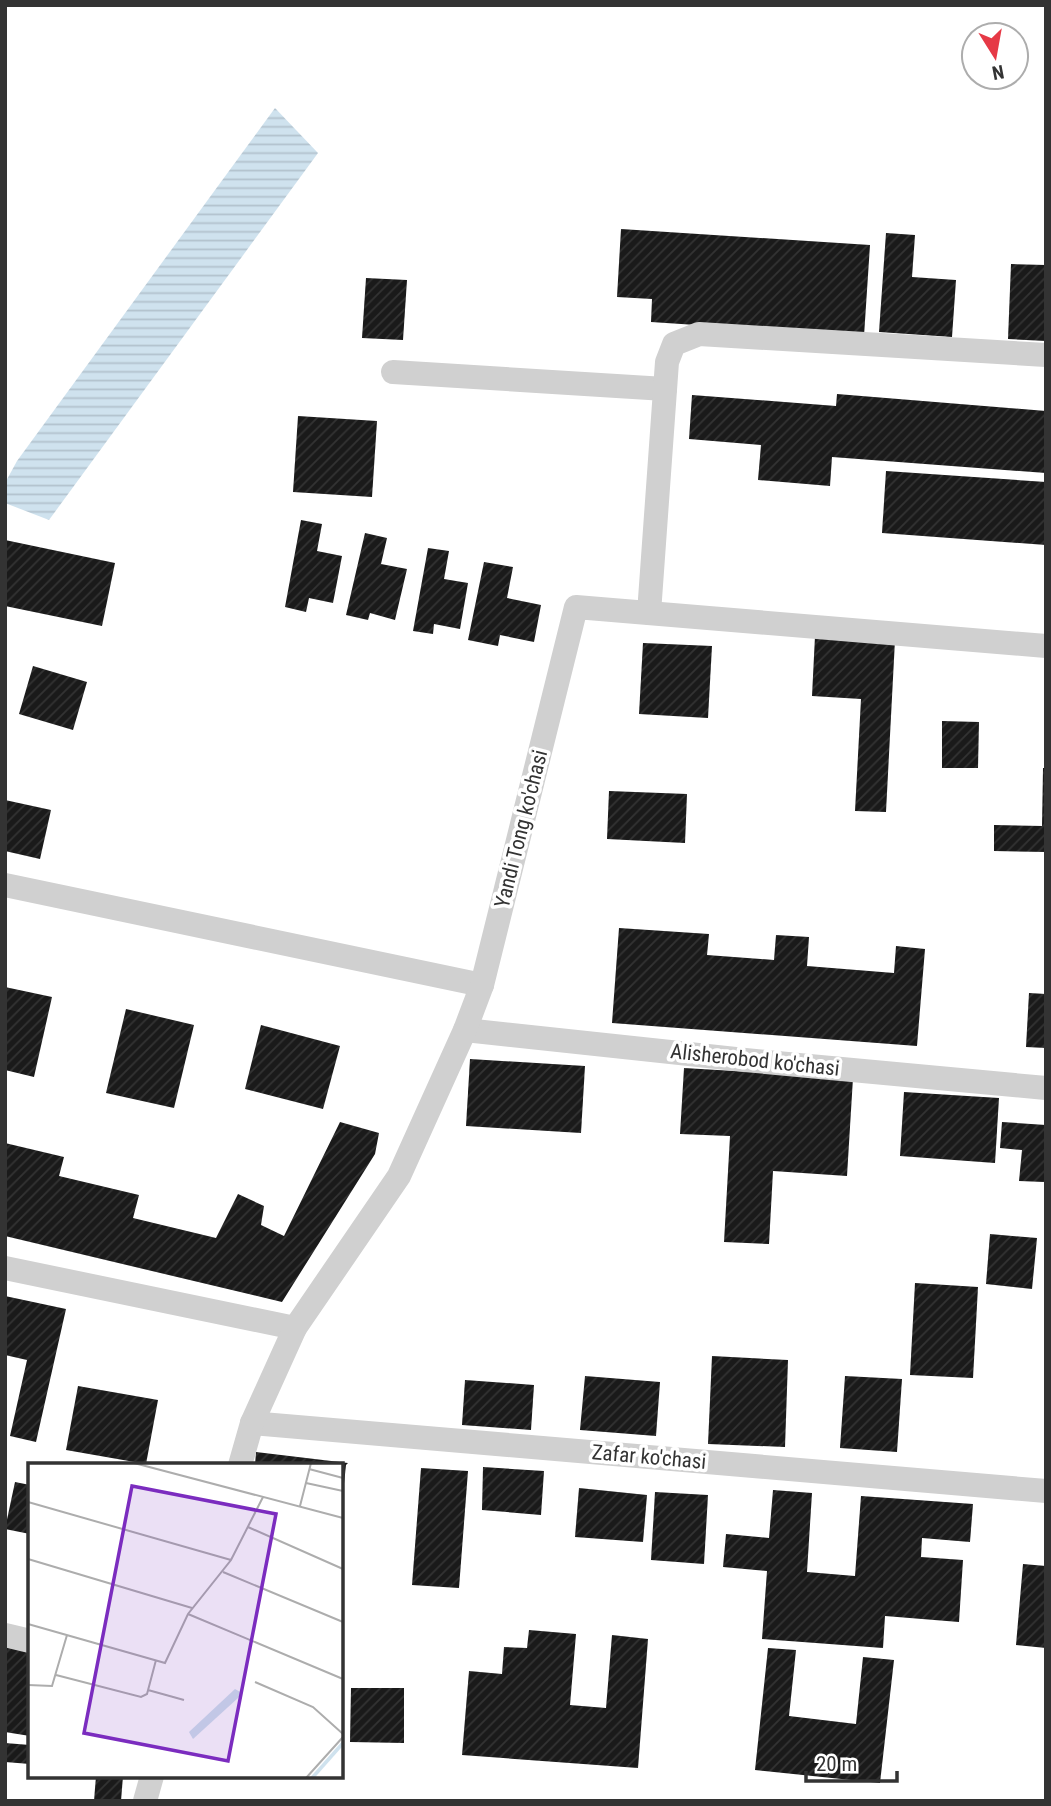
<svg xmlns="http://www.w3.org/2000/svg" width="1051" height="1806" viewBox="0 0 1051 1806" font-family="'Roboto Condensed',sans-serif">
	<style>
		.water { fill: url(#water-rules) }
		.building { fill: url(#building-hatch) }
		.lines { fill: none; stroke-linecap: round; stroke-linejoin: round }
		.minor { stroke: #d0d0d0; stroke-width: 24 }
		.labels { text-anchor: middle; stroke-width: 7; stroke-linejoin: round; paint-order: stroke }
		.street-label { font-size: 21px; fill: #333; stroke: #fff }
		.inset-river { fill: none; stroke: #cfe2ee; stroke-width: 3.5 }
		.inset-road { fill: none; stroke: #adadad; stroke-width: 2 }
		.view { fill: #7b2cbf; fill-opacity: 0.15; stroke: #7b2cbf; stroke-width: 3.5 }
		.inset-edge { fill: none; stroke: #333; stroke-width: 3.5 }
	</style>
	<defs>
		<pattern id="water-rules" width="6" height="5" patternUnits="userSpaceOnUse" patternTransform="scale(1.75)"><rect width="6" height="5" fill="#cfe2ee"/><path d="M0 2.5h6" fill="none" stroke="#b2c2cd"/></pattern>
		<pattern id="building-hatch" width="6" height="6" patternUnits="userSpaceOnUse" patternTransform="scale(1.75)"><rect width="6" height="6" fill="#1a1a1a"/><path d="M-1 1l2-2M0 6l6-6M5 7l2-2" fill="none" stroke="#333"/></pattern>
	</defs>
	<rect width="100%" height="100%" fill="#fff"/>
	<polygon class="water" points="275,108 318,153 49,520 5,503 5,483 17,461"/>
	<g class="building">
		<polygon points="621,229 870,245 864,336 651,322 652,299 617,297"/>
		<polygon points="886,233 915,235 912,277 956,280 952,337 879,332"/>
		<polygon points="1011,264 1046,265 1046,341 1008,339"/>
		<polygon points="366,278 407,280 403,340 362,338"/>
		<polygon points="837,394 1046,411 1046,473 832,457 830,486 758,480 761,445 689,439 692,395 836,406"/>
		<polygon points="298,416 377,421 372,497 293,492"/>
		<polygon points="886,471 1046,482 1046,545 882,533"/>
		<polygon points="301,520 322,524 317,551 342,556 333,603 309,598 306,612 285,607"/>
		<polygon points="365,533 387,538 381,564 407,569 395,620 370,613 368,620 346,615"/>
		<polygon points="5,540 115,563 102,626 5,606"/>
		<polygon points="428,548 449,551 444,579 468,583 460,629 434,624 433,634 413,631"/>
		<polygon points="484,562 513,567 507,598 541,605 534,642 500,635 498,646 468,640"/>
		<polygon points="815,636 895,640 886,812 855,811 861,699 812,696"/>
		<polygon points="643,643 712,646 708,718 639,714"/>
		<polygon points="33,666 87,682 73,730 19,714"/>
		<polygon points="942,721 979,722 978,768 942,768"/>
		<polygon points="1043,768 1046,768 1046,852 994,851 994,825 1042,826"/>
		<polygon points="609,791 687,794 685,843 607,839"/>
		<polygon points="5,800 51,810 40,859 5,851"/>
		<polygon points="619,928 709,934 707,955 774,960 776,935 809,937 807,966 894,973 896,946 925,949 917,1046 612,1023"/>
		<polygon points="5,987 52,997 34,1077 5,1070"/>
		<polygon points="1029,993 1046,994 1046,1048 1026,1047"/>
		<polygon points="126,1009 194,1025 174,1108 106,1093"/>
		<polygon points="261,1025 340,1046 323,1109 245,1089"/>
		<polygon points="470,1059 585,1066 581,1133 466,1126"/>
		<polygon points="684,1068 853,1078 847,1176 773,1171 769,1244 724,1242 730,1136 680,1134"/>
		<polygon points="904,1092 999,1098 995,1163 900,1156"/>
		<polygon points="340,1122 379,1133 375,1154 282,1302 5,1236 5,1143 64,1157 59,1176 139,1195 133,1218 216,1238 238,1194 264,1206 261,1225 284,1236"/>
		<polygon points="1002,1122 1046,1125 1044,1182 1019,1181 1022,1150 1000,1148"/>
		<polygon points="990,1234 1037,1238 1032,1289 986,1284"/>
		<polygon points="915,1283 978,1287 973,1378 910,1375"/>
		<polygon points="5,1296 66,1309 36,1442 10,1436 27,1360 5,1355"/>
		<polygon points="712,1356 788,1360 785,1447 708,1444"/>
		<polygon points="585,1376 660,1382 656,1436 580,1430"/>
		<polygon points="845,1376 902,1379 897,1452 840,1448"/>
		<polygon points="465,1380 534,1385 531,1430 462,1425"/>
		<polygon points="78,1386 158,1400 146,1464 66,1450"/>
		<polygon points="256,1452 348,1463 346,1465 343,1493 341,1493 341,1465 255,1465"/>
		<polygon points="483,1467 544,1471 541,1515 482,1510"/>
		<polygon points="421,1468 468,1471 459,1588 412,1585"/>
		<polygon points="15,1482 30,1485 30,1534 5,1529"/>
		<polygon points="579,1488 647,1495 643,1542 575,1537"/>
		<polygon points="773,1490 812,1493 807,1572 855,1576 861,1496 973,1504 970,1542 922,1538 921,1557 963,1560 959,1622 885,1616 883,1648 762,1639 767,1571 723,1567 726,1534 769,1538"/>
		<polygon points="655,1492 708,1495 704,1564 651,1560"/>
		<polygon points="1023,1564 1046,1566 1046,1648 1016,1645"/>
		<polygon points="529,1630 576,1634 570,1705 606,1708 612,1635 648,1639 638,1768 462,1755 469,1671 502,1674 504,1647 527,1648"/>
		<polygon points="5,1646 30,1650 30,1736 5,1732"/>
		<polygon points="768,1648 796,1650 789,1716 856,1724 863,1657 894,1660 880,1783 755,1770"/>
		<polygon points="351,1688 404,1688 404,1743 350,1742"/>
		<polygon points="5,1743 30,1745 30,1764 5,1762"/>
		<polygon points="96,1776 123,1776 121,1801 94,1801"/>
	</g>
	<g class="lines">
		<g class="minor">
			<polyline points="393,372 665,389"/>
			<polyline points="649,613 667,362 674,344 699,334 1046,355"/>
			<polyline points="5,885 482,985"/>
			<polyline points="465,1030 745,1060 1046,1088"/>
			<polyline points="5,1268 295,1328"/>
			<polyline points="252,1423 1046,1491"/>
			<polyline points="240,1465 252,1423 295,1328 399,1176 465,1030 482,985 576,607 1046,646"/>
			<polyline points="5,1635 30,1641"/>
			<polyline points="145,1801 152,1776"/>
		</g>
	</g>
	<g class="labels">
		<g class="street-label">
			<text transform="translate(521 829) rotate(-76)" y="7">Yandi Tong ko'chasi</text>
			<text transform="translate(755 1060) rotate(6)" y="7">Alisherobod ko'chasi</text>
			<text transform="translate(649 1457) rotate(5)" y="7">Zafar ko'chasi</text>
		</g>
	</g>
	<g transform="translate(28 1463)">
		<rect width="315" height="315" fill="#fff"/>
		<path d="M207 226 214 230 210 235 165 276 161 269Z" fill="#cfe2ee"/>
		<path class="inset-river" d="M284 315 315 280"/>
		<path class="inset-road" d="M106 0 315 55M281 6 315 15M278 20 315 28M0 39 203 97M272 43 283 0M220 64 315 106M0 96 164 145M195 109 315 159M160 151 315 216M0 161 137 200 160 151 203 97 235 34M28 212 113 234 119 231 128 197M227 219 285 244 315 271M0 222 24 223 39 172M120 227 156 237M278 315 315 274"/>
		<path class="view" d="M104 23 248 51 200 298 56 270Z"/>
		<rect width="315" height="315" class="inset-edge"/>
	</g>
	<rect width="1051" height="1806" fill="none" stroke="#333333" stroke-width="14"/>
	<g transform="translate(995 56) rotate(169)"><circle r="33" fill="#ffffff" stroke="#adadad" stroke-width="2"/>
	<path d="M0-5L12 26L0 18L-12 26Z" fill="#e63946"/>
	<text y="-10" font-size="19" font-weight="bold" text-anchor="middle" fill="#333333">N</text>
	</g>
	<path d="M806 1771v10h91v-10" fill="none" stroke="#333333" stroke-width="3.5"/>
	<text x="816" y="1771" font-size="21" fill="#333333" stroke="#ffffff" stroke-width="5" paint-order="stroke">20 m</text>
</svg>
